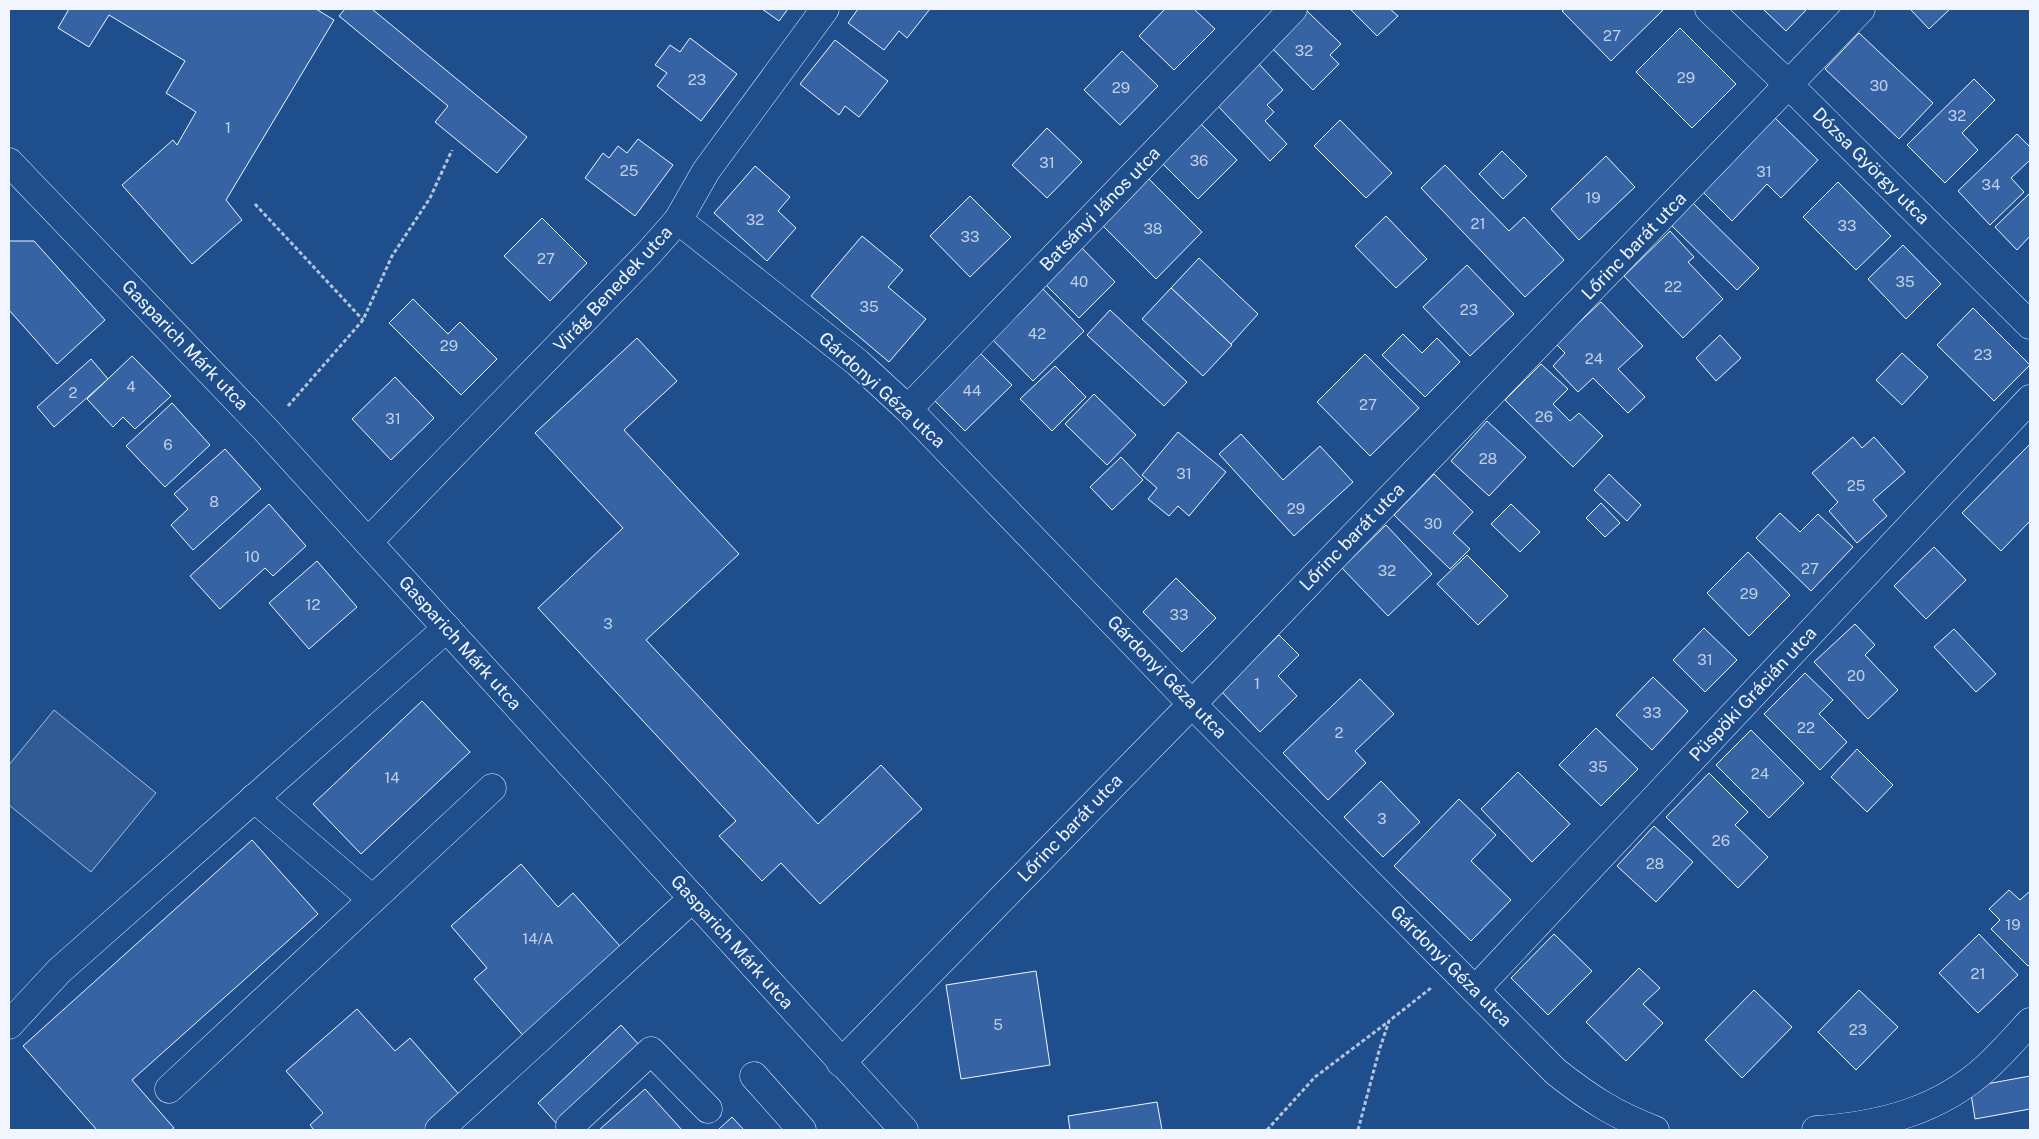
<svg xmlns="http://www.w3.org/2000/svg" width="2039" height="1139" viewBox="0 0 2039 1139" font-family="'Public Sans',sans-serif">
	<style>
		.built { fill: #305b95; stroke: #a8bbd7 }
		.building { fill: #3563a3; stroke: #f2f6ff }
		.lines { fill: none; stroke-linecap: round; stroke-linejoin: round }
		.minor-casing { stroke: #f2f6ff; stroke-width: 29 }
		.path { stroke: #b3c4dc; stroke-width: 3; stroke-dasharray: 4 2.5; stroke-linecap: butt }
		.minor { stroke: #1f4e8c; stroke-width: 28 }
		.labels { text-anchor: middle; stroke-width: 4; stroke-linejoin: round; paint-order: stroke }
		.number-label { font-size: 15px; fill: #c3d1e8 }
		.street-label { font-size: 18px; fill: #f2f6ff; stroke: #1f4e8c }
	</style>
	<rect width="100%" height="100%" fill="#1f4e8c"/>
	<polygon class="built" points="54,710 156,793 91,872 9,805 9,765"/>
	<g class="building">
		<polygon points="69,9 316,9 334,20 226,200 242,220 192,264 122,185 173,140 177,145 196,112 166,93 185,61 109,15 89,47 58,28"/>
		<polygon points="345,9 372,9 527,137 497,173 435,122 448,106 339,16"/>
		<polygon points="762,9 788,9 779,21"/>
		<polygon points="858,9 930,9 907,38 899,31 884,50 848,23"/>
		<polygon points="1165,9 1194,9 1215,29 1174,70 1139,36"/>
		<polygon points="1350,9 1390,9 1398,16 1377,36"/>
		<polygon points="1565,9 1662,9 1663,10 1611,61 1562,11"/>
		<polygon points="1763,9 1807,9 1786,31"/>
		<polygon points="1910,9 1950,9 1929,29"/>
		<polygon points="1307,11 1341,44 1330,55 1339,64 1313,90 1271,47"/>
		<polygon points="1680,28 1736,84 1692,128 1636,72"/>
		<polygon points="1859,33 1933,103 1899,139 1825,69"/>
		<polygon points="690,38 737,74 701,121 657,86 667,73 655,65 670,45 680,52"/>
		<polygon points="835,40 888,81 859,117 845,106 839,115 800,84"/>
		<polygon points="1122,51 1158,86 1120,125 1084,90"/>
		<polygon points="1259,64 1283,90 1267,105 1274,112 1265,121 1287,144 1270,161 1217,105"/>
		<polygon points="1974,79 1995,100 1962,133 1978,150 1945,183 1907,145"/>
		<polygon points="1775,118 1818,160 1781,198 1767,184 1732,221 1703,192"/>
		<polygon points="1340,120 1392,173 1366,198 1314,146"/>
		<polygon points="1200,123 1237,160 1198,199 1161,162"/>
		<polygon points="1047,128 1082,162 1047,198 1012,165"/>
		<polygon points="2017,134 2030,147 2030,160 2011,178 2024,192 1990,225 1958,191"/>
		<polygon points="638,139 673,165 635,216 585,178 603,153 609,158 618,146 627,153"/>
		<polygon points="1502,151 1527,176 1503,199 1479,174"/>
		<polygon points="1606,156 1635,187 1579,240 1551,209"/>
		<polygon points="1445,165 1509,231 1524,217 1564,260 1525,297 1421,188"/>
		<polygon points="755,166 790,197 778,211 796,228 767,261 714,213"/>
		<polygon points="1149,179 1202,232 1156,279 1103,226"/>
		<polygon points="1838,182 1891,236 1856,270 1803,217"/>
		<polygon points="2030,193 2030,236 2017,250 1995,227"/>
		<polygon points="970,196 1011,237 970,277 930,236"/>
		<polygon points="1691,201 1759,268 1737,290 1669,223"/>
		<polygon points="1386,216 1427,259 1396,288 1355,246"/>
		<polygon points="542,218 587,263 550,301 504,256"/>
		<polygon points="1670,231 1694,257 1688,262 1723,299 1683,338 1624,276"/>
		<polygon points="862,236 903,270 888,287 926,319 889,362 811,296"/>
		<polygon points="9,241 34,241 105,320 57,364 9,310"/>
		<polygon points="1079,245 1115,282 1079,318 1043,282"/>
		<polygon points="1903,245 1941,284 1906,319 1868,279"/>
		<polygon points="1199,258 1258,314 1231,344 1171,288"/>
		<polygon points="1467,265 1514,314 1470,356 1423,307"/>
		<polygon points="1041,287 1084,331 1033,381 990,337"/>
		<polygon points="1171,288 1232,345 1203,376 1142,319"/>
		<polygon points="413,299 448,334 460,322 497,359 461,395 389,323"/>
		<polygon points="1601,302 1643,346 1618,369 1645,397 1628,413 1593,378 1578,392 1553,366 1565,353 1556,344"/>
		<polygon points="1973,308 2030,365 1994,401 1937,345"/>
		<polygon points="1110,310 1187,382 1164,406 1087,335"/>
		<polygon points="1403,334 1422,353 1437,338 1460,362 1425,397 1382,355"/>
		<polygon points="1720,335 1741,358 1716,381 1696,358"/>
		<polygon points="637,338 677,381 624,430 739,554 646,640 818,824 881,765 922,809 820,904 781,863 762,881 719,836 736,821 538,608 623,528 535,433"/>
		<polygon points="978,351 1012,385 965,431 931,397"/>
		<polygon points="1902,353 1928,377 1902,405 1876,380"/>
		<polygon points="1365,354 1419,408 1370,456 1317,402"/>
		<polygon points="132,356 171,396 135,429 123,417 113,427 87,399"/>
		<polygon points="91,359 108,379 54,427 37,407"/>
		<polygon points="1541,364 1568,389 1553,404 1570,421 1579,413 1603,436 1573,467 1505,400"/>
		<polygon points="1055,366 1086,397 1052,431 1020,399"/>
		<polygon points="395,377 434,418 391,460 352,419"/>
		<polygon points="1094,394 1136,435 1107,465 1065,424"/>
		<polygon points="172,403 210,445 165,487 126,446"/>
		<polygon points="1487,421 1526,457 1489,496 1451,461"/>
		<polygon points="1178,432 1226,472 1189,516 1178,506 1169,516 1148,499 1157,488 1142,475"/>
		<polygon points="1241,434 1283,480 1320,446 1353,482 1294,536 1219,454"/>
		<polygon points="1853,437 1862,448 1874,437 1905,472 1873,500 1887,516 1857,543 1829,511 1838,502 1812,473"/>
		<polygon points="2030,444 2030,521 2001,551 1962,513"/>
		<polygon points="225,449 261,489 193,550 171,525 188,509 174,494"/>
		<polygon points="1121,457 1143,480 1112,510 1090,487"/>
		<polygon points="1434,474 1473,512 1453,533 1470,549 1450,569 1394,515"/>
		<polygon points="1609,474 1641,505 1627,521 1594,490"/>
		<polygon points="1601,503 1620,523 1605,537 1586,518"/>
		<polygon points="269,504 306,546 273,576 265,568 220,609 190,576"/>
		<polygon points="1511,504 1540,532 1520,552 1491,524"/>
		<polygon points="1780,513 1800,532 1818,514 1853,547 1811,591 1756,538"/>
		<polygon points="1386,525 1432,574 1388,616 1342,568"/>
		<polygon points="1934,547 1966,580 1926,619 1894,586"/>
		<polygon points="1748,552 1790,595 1749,636 1707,593"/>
		<polygon points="1467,555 1508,596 1478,625 1437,584"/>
		<polygon points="317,561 357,607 309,649 269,603"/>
		<polygon points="1176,578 1216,618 1182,652 1143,612"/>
		<polygon points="1855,624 1875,645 1865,655 1898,690 1868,719 1814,662"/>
		<polygon points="1704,628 1737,660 1705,692 1673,660"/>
		<polygon points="1954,629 1996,674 1976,692 1934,647"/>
		<polygon points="1279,635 1299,655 1278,676 1297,696 1260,732 1221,691"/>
		<polygon points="1805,673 1833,700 1819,714 1847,742 1820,770 1764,714"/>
		<polygon points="1653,677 1688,711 1652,750 1616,715"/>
		<polygon points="1360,679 1394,714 1355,751 1366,763 1328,800 1283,753"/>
		<polygon points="422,701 470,752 361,854 313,804"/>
		<polygon points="1596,728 1638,769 1601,806 1559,765"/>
		<polygon points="1751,730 1804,783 1769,818 1716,765"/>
		<polygon points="1857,749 1893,785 1867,812 1831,777"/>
		<polygon points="1518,772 1570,824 1532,862 1481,809"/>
		<polygon points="1709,773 1748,812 1735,825 1768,857 1738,888 1666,817"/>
		<polygon points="1381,781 1420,822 1383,857 1344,817"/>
		<polygon points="1459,799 1496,835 1471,861 1511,900 1471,941 1394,866"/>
		<polygon points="1654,826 1693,862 1656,902 1617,866"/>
		<polygon points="252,840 318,914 132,1080 174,1128 171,1130 97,1130 23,1046"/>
		<polygon points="521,864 558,907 573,893 626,953 527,1040 474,979 487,968 451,926"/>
		<polygon points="2009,890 2020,900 2030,891 2030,964 2028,966 1991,929 2000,920 1989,909"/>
		<polygon points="1554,934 1592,971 1548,1015 1511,978"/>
		<polygon points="1979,934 2018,975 1978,1013 1939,973"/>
		<polygon points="1639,968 1660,988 1643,1004 1663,1023 1626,1061 1586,1022"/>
		<polygon points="1036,971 1050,1065 961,1079 946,985"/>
		<polygon points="1754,990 1792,1027 1742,1078 1705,1040"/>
		<polygon points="1859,990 1898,1027 1856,1070 1818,1032"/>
		<polygon points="357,1009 395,1051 410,1038 463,1099 427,1130 314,1130 310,1125 323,1113 286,1071"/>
		<polygon points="621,1025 641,1047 557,1124 538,1103"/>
		<polygon points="2030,1076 2030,1109 1975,1119 1970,1087"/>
		<polygon points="645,1089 682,1130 599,1130"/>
		<polygon points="1157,1102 1162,1130 1070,1130 1068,1116"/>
		<polygon points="732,1117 744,1130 718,1130"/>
	</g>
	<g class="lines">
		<defs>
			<g id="minor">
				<polyline points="1709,9 1789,85 2030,325"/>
				<polyline points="9,162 264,428 904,1130"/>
				<path d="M678 220 858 363 908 409 1192 704 1556 1072C1589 1098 1615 1115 1655 1130"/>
				<polyline points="908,409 1293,9"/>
				<polyline points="368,542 647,255 678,220 706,171 825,9"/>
				<polyline points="254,798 372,899"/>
				<polyline points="1475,990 2030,399"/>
				<polyline points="9,1025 59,971 447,628"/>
				<polyline points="841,1063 1192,704 1861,9"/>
				<polyline points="754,1076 802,1130"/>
				<polyline points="169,1089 492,788"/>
				<polyline points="439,1130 693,898"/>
				<polyline points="574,1130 570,1126 651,1051 708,1109"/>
				<path d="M1816 1130C1879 1126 1940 1111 1988 1066 2003 1052 2016 1037 2030 1022"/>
			</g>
		</defs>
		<use href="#minor" class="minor-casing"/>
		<g class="path">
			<polyline points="255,204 363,320"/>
			<polyline points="288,406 363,320 392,256 430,198 452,150"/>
			<polyline points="1267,1130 1315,1077 1388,1022"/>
			<polyline points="1358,1130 1379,1051 1389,1021 1431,988"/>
		</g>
		<use href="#minor" class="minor"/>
	</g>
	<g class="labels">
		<g class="number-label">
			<text x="1612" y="41">27</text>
			<text x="1304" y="56">32</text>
			<text x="1686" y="83">29</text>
			<text x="697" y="85">23</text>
			<text x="1879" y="91">30</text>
			<text x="1121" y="93">29</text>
			<text x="1957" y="121">32</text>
			<text x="228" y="133">1</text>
			<text x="1199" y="166">36</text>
			<text x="1047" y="168">31</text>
			<text x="629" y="176">25</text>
			<text x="1764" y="177">31</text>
			<text x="1991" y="190">34</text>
			<text x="1593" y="203">19</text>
			<text x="755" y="225">32</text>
			<text x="1478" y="229">21</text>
			<text x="1847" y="231">33</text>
			<text x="1153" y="234">38</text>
			<text x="970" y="242">33</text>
			<text x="546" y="264">27</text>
			<text x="1079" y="287">40</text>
			<text x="1905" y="287">35</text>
			<text x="1673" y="292">22</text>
			<text x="869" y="312">35</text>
			<text x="1469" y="315">23</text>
			<text x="1037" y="339">42</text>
			<text x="449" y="351">29</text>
			<text x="1983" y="360">23</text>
			<text x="1594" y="364">24</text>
			<text x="131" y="392">4</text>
			<text x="972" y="396">44</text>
			<text x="73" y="398">2</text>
			<text x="1368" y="410">27</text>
			<text x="1544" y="422">26</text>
			<text x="393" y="424">31</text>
			<text x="168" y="450">6</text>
			<text x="1488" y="464">28</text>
			<text x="1184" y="479">31</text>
			<text x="1856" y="491">25</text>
			<text x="214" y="507">8</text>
			<text x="1296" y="514">29</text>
			<text x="1433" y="529">30</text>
			<text x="252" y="562">10</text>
			<text x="1810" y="574">27</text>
			<text x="1387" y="576">32</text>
			<text x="1749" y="599">29</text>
			<text x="313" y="610">12</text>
			<text x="1179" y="620">33</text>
			<text x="608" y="629">3</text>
			<text x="1705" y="665">31</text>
			<text x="1856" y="681">20</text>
			<text x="1257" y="689">1</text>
			<text x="1652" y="718">33</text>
			<text x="1806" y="733">22</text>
			<text x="1339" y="738">2</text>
			<text x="1598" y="772">35</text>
			<text x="1760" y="779">24</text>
			<text x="392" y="783">14</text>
			<text x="1382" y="824">3</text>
			<text x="1721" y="846">26</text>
			<text x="1655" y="869">28</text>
			<text x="2013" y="930">19</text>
			<text x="538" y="944">14/A</text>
			<text x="1978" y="979">21</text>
			<text x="998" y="1030">5</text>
			<text x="1858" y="1035">23</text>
		</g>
		<g class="street-label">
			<text transform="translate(1871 166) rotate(45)" y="6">Dózsa György utca</text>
			<text transform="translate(1100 209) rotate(-46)" y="6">Batsányi János utca</text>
			<text transform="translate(1634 246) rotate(-46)" y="6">Lőrinc barát utca</text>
			<text transform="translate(613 289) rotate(-47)" y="6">Virág Benedek utca</text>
			<text transform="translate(185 345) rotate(46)" y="6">Gasparich Márk utca</text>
			<text transform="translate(882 390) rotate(42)" y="6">Gárdonyi Géza utca</text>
			<text transform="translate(1352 537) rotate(-46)" y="6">Lőrinc barát utca</text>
			<text transform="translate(460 643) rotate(48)" y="6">Gasparich Márk utca</text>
			<text transform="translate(1167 677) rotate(46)" y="6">Gárdonyi Géza utca</text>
			<text transform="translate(1753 694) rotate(-47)" y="6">Püspöki Grácián utca</text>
			<text transform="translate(1070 828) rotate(-46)" y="6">Lőrinc barát utca</text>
			<text transform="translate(732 942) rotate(48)" y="6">Gasparich Márk utca</text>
			<text transform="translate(1451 966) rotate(45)" y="6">Gárdonyi Géza utca</text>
		</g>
	</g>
	<rect width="2039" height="1139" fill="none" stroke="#f2f6ff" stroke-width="20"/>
</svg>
